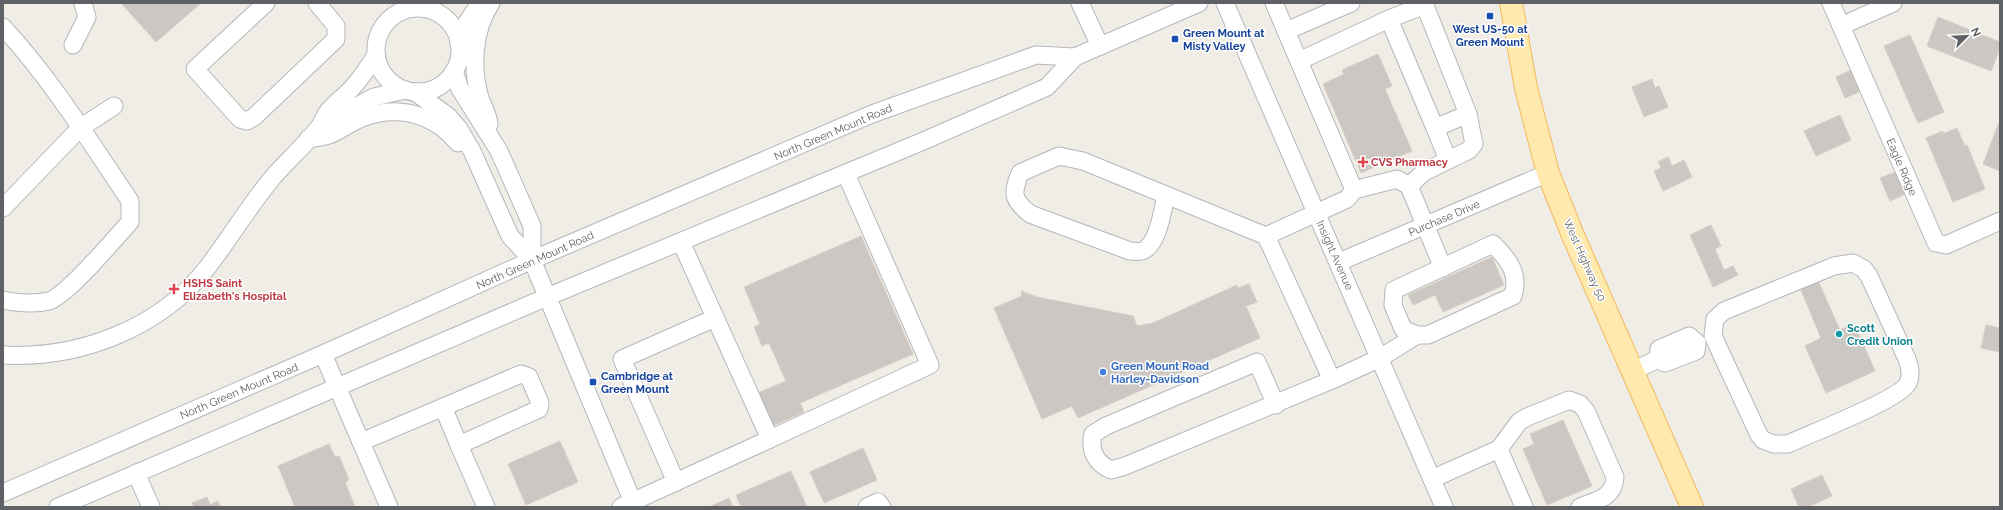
<svg xmlns="http://www.w3.org/2000/svg" width="2003" height="510" viewBox="0 0 2003 510" font-family="Raleway,sans-serif">
	<style>
		.building { fill: #ccc7c3; stroke: #d5cec4 }
		.lines { fill: none; stroke-linecap: round; stroke-linejoin: round }
		.minor-casing { stroke: #b3b7bb; stroke-width: 19 }
		.major-casing { stroke: #f3b85c; stroke-width: 24 }
		.minor { stroke: #fff; stroke-width: 17 }
		.major { stroke: #ffe9ac; stroke-width: 22 }
		.transit-dot { fill: #1a4fb4; stroke: #fff; stroke-width: 1.5 }
		.health-dot { fill: #e0444e; stroke: #fff; stroke-width: 1.5 }
		.culture-dot { fill: #0f9aa8; stroke: #fff; stroke-width: 1.5 }
		.shop-dot { fill: #3f7fe0; stroke: #fff; stroke-width: 1.5 }
		.labels { text-anchor: middle; stroke-width: 3; stroke-linejoin: round; paint-order: stroke }
		.transit-label { font-size: 11px; font-weight: bold; fill: #164399; stroke: #fff; text-anchor: start }
		.street-label { font-size: 11px; fill: #5e6266; stroke: #fff }
		.health-label { font-size: 11px; font-weight: bold; fill: #be3a42; stroke: #fff; text-anchor: start }
		.culture-label { font-size: 11px; font-weight: bold; fill: #0d838f; stroke: #fff; text-anchor: start }
		.shop-label { font-size: 11px; font-weight: bold; fill: #366cbe; stroke: #fff; text-anchor: start }
	</style>
	<rect width="100%" height="100%" fill="#f0ede6"/>
	<g class="building">
		<polygon points="121,3 201,3 156,42"/>
		<polygon points="1938,17 2000,42 2000,48 1991,71 1927,46"/>
		<polygon points="1910,35 1944,112 1918,123 1884,46"/>
		<polygon points="1378,54 1392,86 1385,89 1412,151 1361,173 1323,84 1344,74 1342,70"/>
		<polygon points="1851,70 1861,91 1845,98 1836,77"/>
		<polygon points="1652,79 1655,88 1659,86 1668,107 1644,117 1632,87"/>
		<polygon points="1840,115 1851,140 1816,156 1804,131"/>
		<polygon points="2000,120 2000,171 1983,164"/>
		<polygon points="1957,128 1965,146 1967,145 1985,189 1953,202 1926,138 1943,131 1943,134"/>
		<polygon points="1668,157 1672,166 1684,160 1692,177 1663,191 1654,171 1661,168 1658,162"/>
		<polygon points="1895,172 1905,194 1890,201 1880,178"/>
		<polygon points="1711,225 1721,246 1715,249 1724,270 1733,266 1738,275 1713,287 1690,235"/>
		<polygon points="861,236 913,354 800,403 804,412 772,426 758,393 786,381 769,343 762,346 754,327 760,324 744,287"/>
		<polygon points="1492,257 1504,285 1443,312 1435,295 1413,305 1408,295"/>
		<polygon points="1818,281 1840,330 1854,323 1875,371 1826,393 1805,346 1821,338 1801,290"/>
		<polygon points="1249,284 1257,302 1246,306 1260,338 1078,418 1072,406 1042,419 994,308 1022,296 1021,291 1037,297 1133,316 1137,326 1153,323 1237,285 1238,288"/>
		<polygon points="1986,325 2000,328 2000,352 1981,348"/>
		<polygon points="1563,420 1592,486 1547,505 1523,449 1534,444 1530,434"/>
		<polygon points="560,441 578,482 526,505 508,464"/>
		<polygon points="329,444 335,457 339,456 349,480 345,482 355,507 295,507 278,466"/>
		<polygon points="863,448 877,480 824,503 810,472"/>
		<polygon points="791,471 807,507 741,507 736,495"/>
		<polygon points="1822,475 1832,496 1808,507 1799,507 1791,489"/>
		<polygon points="207,497 210,505 218,501 221,507 194,507 192,503"/>
		<polygon points="729,498 733,507 709,507"/>
	</g>
	<g class="lines">
		<defs>
			<g id="minor">
				<polyline points="266,3 195,69 240,119 247,121 254,117 336,39 336,26 317,3"/>
				<polyline points="1080,3 1100,46"/>
				<polyline points="1225,3 1444,507"/>
				<polyline points="1274,3 1354,190 1397,179 1409,186 1443,268"/>
				<polyline points="1831,3 1936,243 1946,245 2000,221"/>
				<circle cx="418" cy="50" r="42"/>
				<polyline points="1389,19 1425,5"/>
				<polyline points="1841,26 1893,3"/>
				<path d="M3 27C52 80 90 142 130 201V222C114 239 68 295 49 301 33 305 18 303 3 300"/>
				<polyline points="1286,31 1351,3"/>
				<polyline points="459,43 464,27 480,3"/>
				<polyline points="73,45 87,17 83,3"/>
				<polyline points="1299,61 1389,19 1435,128 1468,114"/>
				<polyline points="454,71 460,89 499,151 532,226 532,260"/>
				<polyline points="415,92 448,116 459,129 472,151 510,236 532,260 635,507"/>
				<polyline points="330,121 374,97 405,90"/>
				<path d="M489 124C488 114 483 107 480 98 471 67 473 31 491 3"/>
				<polyline points="1435,128 1448,160"/>
				<path d="M308 139C315 138 323 137 329 135 340 131 351 122 362 118 386 108 413 110 435 123 445 128 451 136 458 143"/>
				<path d="M1059 156 1083 161 1166 195C1163 209 1158 246 1142 251 1139 252 1133 251 1130 251L1030 214C1012 199 1012 194 1020 173Z"/>
				<polyline points="1409,186 1424,172 1469,150 1474,144 1468,114 1424,3"/>
				<polyline points="1354,190 1347,199 1266,236 1332,380 1380,358 1417,335"/>
				<polyline points="1166,195 1266,236"/>
				<polyline points="3,208 80,128 114,106"/>
				<polyline points="681,242 770,439 930,365 846,174"/>
				<path d="M1493 244C1508 259 1520 273 1513 296L1428 335H1417L1403 329 1393 305 1394 290Z"/>
				<polyline points="1339,262 1548,173"/>
				<path d="M1853 263 1864 269 1869 276 1907 359C1910 367 1912 375 1908 383 1901 399 1809 434 1788 444H1774L1763 440 1759 435 1713 336 1715 319 1724 311 1834 266Z"/>
				<polygon points="1689,336 1697,343 1696,351 1665,363 1658,359 1659,349"/>
				<polyline points="323,354 389,507"/>
				<path d="M3 355C79 359 159 329 207 268 230 238 249 206 273 177 288 160 306 144 320 126 323 121 325 115 329 110 336 102 346 95 353 87 362 77 369 66 376 55"/>
				<polyline points="1633,371 1658,359"/>
				<path d="M1276 405 1257 362 1106 426 1093 434C1089 451 1096 463 1111 470L1125 466 1332 380"/>
				<polyline points="443,407 459,445"/>
				<polyline points="361,442 521,374 529,377 540,403 539,409 459,445 486,507"/>
				<polyline points="1499,449 1524,507"/>
				<polyline points="136,473 151,507"/>
				<path d="M1432 479 1499 449 1519 422 1527 417 1569 400 1580 404 1586 411 1615 477C1614 498 1597 500 1580 507"/>
				<polyline points="676,482 622,359 715,318"/>
				<polyline points="3,493 323,354 532,260 872,114 1036,55 1075,57"/>
				<polyline points="58,507 547,297 921,142 1047,87 1075,57 1199,3"/>
				<polyline points="621,507 770,439"/>
				<polyline points="867,507 878,502 882,507"/>
			</g>
			<polyline id="major" points="1511,3 1526,88 1548,173 1572,233 1692,507"/>
		</defs>
		<use href="#minor" class="minor-casing"/>
		<use href="#major" class="major-casing"/>
		<use href="#minor" class="minor"/>
		<use href="#major" class="major"/>
	</g>
	<g class="transit-dot">
		<rect x="1486" y="12" width="8" height="8" rx="2"/>
		<rect x="1171" y="35" width="8" height="8" rx="2"/>
		<rect x="589" y="378" width="8" height="8" rx="2"/>
	</g>
	<g class="health-dot">
		<path d="M1361 156h4v4h4v4h-4v4h-4v-4h-4v-4h4z"/>
		<path d="M172 283h4v4h4v4h-4v4h-4v-4h-4v-4h4z"/>
	</g>
	<circle class="culture-dot" cx="1839" cy="334" r="4"/>
	<circle class="shop-dot" cx="1103" cy="372" r="4"/>
	<g class="labels">
		<g class="transit-label">
			<text x="1490" y="33" text-anchor="middle">West US-50 at<tspan x="1490" dy="13">Green Mount</tspan></text>
			<text x="1183" y="37">Green Mount at<tspan x="1183" dy="13">Misty Valley</tspan></text>
			<text x="601" y="380">Cambridge at<tspan x="601" dy="13">Green Mount</tspan></text>
		</g>
		<g class="street-label">
			<text transform="translate(833 132) rotate(-23)" y="4">North Green Mount Road</text>
			<text transform="translate(1902 167) rotate(67)" y="4">Eagle Ridge</text>
			<text transform="translate(1444 218) rotate(-23)" y="4">Purchase Drive</text>
			<text transform="translate(1335 255) rotate(66)" y="4">Insight Avenue</text>
			<text transform="translate(535 260) rotate(-24)" y="4">North Green Mount Road</text>
			<text transform="translate(1585 260) rotate(66)" y="4">West Highway 50</text>
			<text transform="translate(239 391) rotate(-23)" y="4">North Green Mount Road</text>
		</g>
		<g class="health-label">
			<text x="1371" y="166">CVS Pharmacy</text>
			<text x="183" y="287">HSHS Saint<tspan x="183" dy="13">Elizabeth's Hospital</tspan></text>
		</g>
		<g class="culture-label">
			<text x="1847" y="332">Scott<tspan x="1847" dy="13">Credit Union</tspan></text>
		</g>
		<g class="shop-label">
			<text x="1111" y="370">Green Mount Road<tspan x="1111" dy="13">Harley-Davidson</tspan></text>
		</g>
	</g>
	<rect width="2003" height="510" fill="none" stroke="#5e6266" stroke-width="8"/>
	<g transform="translate(1967 36) rotate(66)" stroke="#ffffff" stroke-width="3" paint-order="stroke">
	<path d="M0-3L7 15L0 10L-7 15Z" fill="#5e6266"/>
	<text y="-6" font-size="11" font-weight="bold" text-anchor="middle" fill="#5e6266">N</text>
	</g>
</svg>
